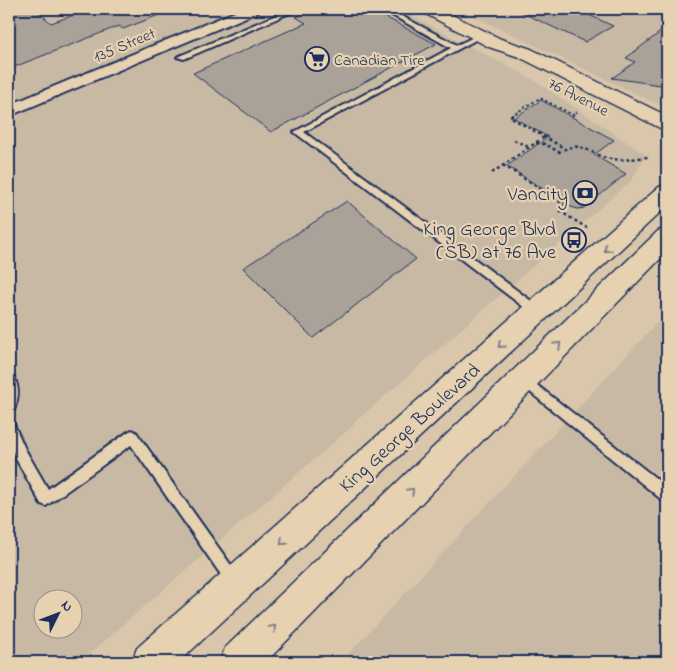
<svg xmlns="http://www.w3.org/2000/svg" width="676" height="671" viewBox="0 0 676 671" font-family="'Indie Flower',sans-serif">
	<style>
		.built { fill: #c8b9a4; fill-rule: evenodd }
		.building { fill: #aaa298; stroke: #1b2f5e }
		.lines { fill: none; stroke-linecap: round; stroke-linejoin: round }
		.lane-casing { stroke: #1b2f5e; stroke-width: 4 }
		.street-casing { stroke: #1b2f5e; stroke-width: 4 }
		.secondary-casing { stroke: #1b2f5e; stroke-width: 3 }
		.primary-casing { stroke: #1b2f5e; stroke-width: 3 }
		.path-far1 { stroke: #1b2f5e; stroke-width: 2; stroke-dasharray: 2.5 2.5; stroke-linecap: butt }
		.path { stroke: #1b2f5e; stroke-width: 2.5; stroke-dasharray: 3 3; stroke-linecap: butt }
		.lane { fill: #e6d1b0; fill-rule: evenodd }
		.street { fill: #e6d1b0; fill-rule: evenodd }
		.secondary { fill: #e6d1b0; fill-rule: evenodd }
		.primary { fill: #e6d1b0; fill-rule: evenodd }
		.oneway { stroke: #808087 }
		.labels { text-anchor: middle; stroke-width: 4.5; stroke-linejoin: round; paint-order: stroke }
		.far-street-label { font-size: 16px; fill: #1b2f5e; stroke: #e6d1b0 }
		.far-poi-label { font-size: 16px; fill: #1b2f5e; stroke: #e6d1b0; text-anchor: start }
		.poi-label { font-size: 20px; fill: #1b2f5e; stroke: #e6d1b0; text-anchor: end }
		.street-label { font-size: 20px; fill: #1b2f5e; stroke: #e6d1b0 }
	</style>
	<rect width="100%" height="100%" fill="#dac7ab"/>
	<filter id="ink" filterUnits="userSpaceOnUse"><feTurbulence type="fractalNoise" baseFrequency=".02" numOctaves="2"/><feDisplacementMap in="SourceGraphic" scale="10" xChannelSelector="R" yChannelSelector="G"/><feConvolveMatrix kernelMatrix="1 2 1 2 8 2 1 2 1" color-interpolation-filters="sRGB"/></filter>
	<g filter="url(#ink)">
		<g class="built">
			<path d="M9 9H399L534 80 646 155 631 181 354 423 355 424 80 662H9ZM42 598H72V628H42Z"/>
			<polygon points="459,9 667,9 667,31 666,31 667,32 667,106 655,103"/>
			<polygon points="667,312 667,662 341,662"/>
		</g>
		<g class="building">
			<polygon points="9,9 35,9 51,23 91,9 172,10 123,29 119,26 9,69"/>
			<polygon points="315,9 370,9 436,44 271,132 193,73 306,23 296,17"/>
			<polygon points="514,9 576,9 613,26 585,42"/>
			<polygon points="667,27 667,86 612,78 635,62 626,58"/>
			<polygon points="541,100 614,140 594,155 626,174 584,208 578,209 571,207 507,166 548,137 514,118"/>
			<polygon points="347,201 416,259 313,338 243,268"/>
		</g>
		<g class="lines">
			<defs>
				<g id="lane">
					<polygon points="291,9 299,9 184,59 177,57"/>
					<polygon points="381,9 388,9 457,45 478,35 483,36 304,132 542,309 543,312 542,315 534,315 294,132 451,48"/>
					<path d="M9 374 13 375C20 387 19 399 13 412L9 414Z"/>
					<polygon points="523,374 667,487 667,502 662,500 519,383 517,379 519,375"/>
					<polygon points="9,420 13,422 25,449 48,489 128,432 132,430 136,432 238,575 240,580 238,585 233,587 228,585 131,445 46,506 41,504 15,457 9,441"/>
				</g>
				<polygon id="street" points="242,9 260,9 258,12 9,116 9,105"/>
				<polygon id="secondary" points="420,9 440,9 501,39 531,49 667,116 667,130 660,128 519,57 489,47 422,12"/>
				<g id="primary">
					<polygon points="667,185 667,206 179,662 132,662 137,648 659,187"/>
					<polygon points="667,228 667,252 266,662 220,662 225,648 658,231"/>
				</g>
			</defs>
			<use href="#lane" class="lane-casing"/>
			<use href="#street" class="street-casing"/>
			<use href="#secondary" class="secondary-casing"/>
			<use href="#primary" class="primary-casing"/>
			<polyline class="path-far1" points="511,116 540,98 573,115 577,112"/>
			<g class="path">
				<polyline points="513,115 510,117 564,148"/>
				<polyline points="514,140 529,147"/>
				<path d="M536 143 545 144 559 152C584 138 588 156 612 159 624 161 636 158 648 157"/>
				<polyline points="503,165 565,205 558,210 587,228"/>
				<polyline points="492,173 544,137"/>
			</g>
			<use href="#lane" class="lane"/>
			<use href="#street" class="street"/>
			<use href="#secondary" class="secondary"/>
			<use href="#primary" class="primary"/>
		</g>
		<defs><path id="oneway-chevron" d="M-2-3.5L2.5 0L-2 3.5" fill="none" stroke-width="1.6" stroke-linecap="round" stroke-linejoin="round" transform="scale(1.25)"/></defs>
		<g class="oneway">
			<use href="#oneway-chevron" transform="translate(607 249) rotate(137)"/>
			<use href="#oneway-chevron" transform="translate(501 345) rotate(138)"/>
			<use href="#oneway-chevron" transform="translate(558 345) rotate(-45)"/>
			<use href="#oneway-chevron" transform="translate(411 491) rotate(-45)"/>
			<use href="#oneway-chevron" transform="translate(283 542) rotate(137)"/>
			<use href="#oneway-chevron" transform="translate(273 628) rotate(-45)"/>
		</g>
	</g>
	<defs>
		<symbol id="supermarket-ring" viewBox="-11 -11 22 22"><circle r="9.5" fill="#e6d1b0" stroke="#1b2f5e" stroke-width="1.5"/><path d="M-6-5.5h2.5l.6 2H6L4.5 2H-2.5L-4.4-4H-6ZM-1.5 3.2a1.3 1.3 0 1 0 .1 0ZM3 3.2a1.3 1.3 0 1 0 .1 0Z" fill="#1b2f5e"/></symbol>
		<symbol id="bank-ring" viewBox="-11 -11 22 22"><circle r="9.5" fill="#e6d1b0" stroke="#1b2f5e" stroke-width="1.5"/><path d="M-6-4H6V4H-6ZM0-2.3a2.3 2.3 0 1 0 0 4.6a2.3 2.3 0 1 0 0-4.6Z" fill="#1b2f5e"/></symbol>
		<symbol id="bus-ring" viewBox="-11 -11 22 22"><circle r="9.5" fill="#e6d1b0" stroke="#1b2f5e" stroke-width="1.5"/><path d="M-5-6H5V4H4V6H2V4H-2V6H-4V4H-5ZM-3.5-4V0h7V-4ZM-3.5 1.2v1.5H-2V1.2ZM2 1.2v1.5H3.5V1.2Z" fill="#1b2f5e"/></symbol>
	</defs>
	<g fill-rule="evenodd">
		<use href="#supermarket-ring" x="303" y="45" width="28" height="28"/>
		<use href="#bank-ring" x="571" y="179" width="28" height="28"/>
		<use href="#bus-ring" x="560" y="226" width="28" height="28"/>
	</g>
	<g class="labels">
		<g class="far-street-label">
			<text transform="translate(124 44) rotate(-23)" y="6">135 Street</text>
			<text transform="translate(579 96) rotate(27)" y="6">76 Avenue</text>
		</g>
		<g class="far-poi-label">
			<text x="334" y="65">Canadian Tire</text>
		</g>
		<g class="poi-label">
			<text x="568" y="200">Vancity</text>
			<text x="556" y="235">King George Blvd<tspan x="556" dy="23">(SB) at 76 Ave</tspan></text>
		</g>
		<g class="street-label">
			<text transform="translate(409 427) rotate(-42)" y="7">King George Boulevard</text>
		</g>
	</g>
	<rect width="676" height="671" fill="none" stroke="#e6d1b0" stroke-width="30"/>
	<rect x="15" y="15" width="646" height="641" fill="none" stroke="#1b2f5e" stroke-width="2" filter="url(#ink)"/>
	<g transform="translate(58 614) rotate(48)"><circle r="24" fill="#e6d1b0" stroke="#95908f"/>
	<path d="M0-4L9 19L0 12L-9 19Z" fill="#1b2f5e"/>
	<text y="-8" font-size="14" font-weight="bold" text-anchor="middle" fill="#1b2f5e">N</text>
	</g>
</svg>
